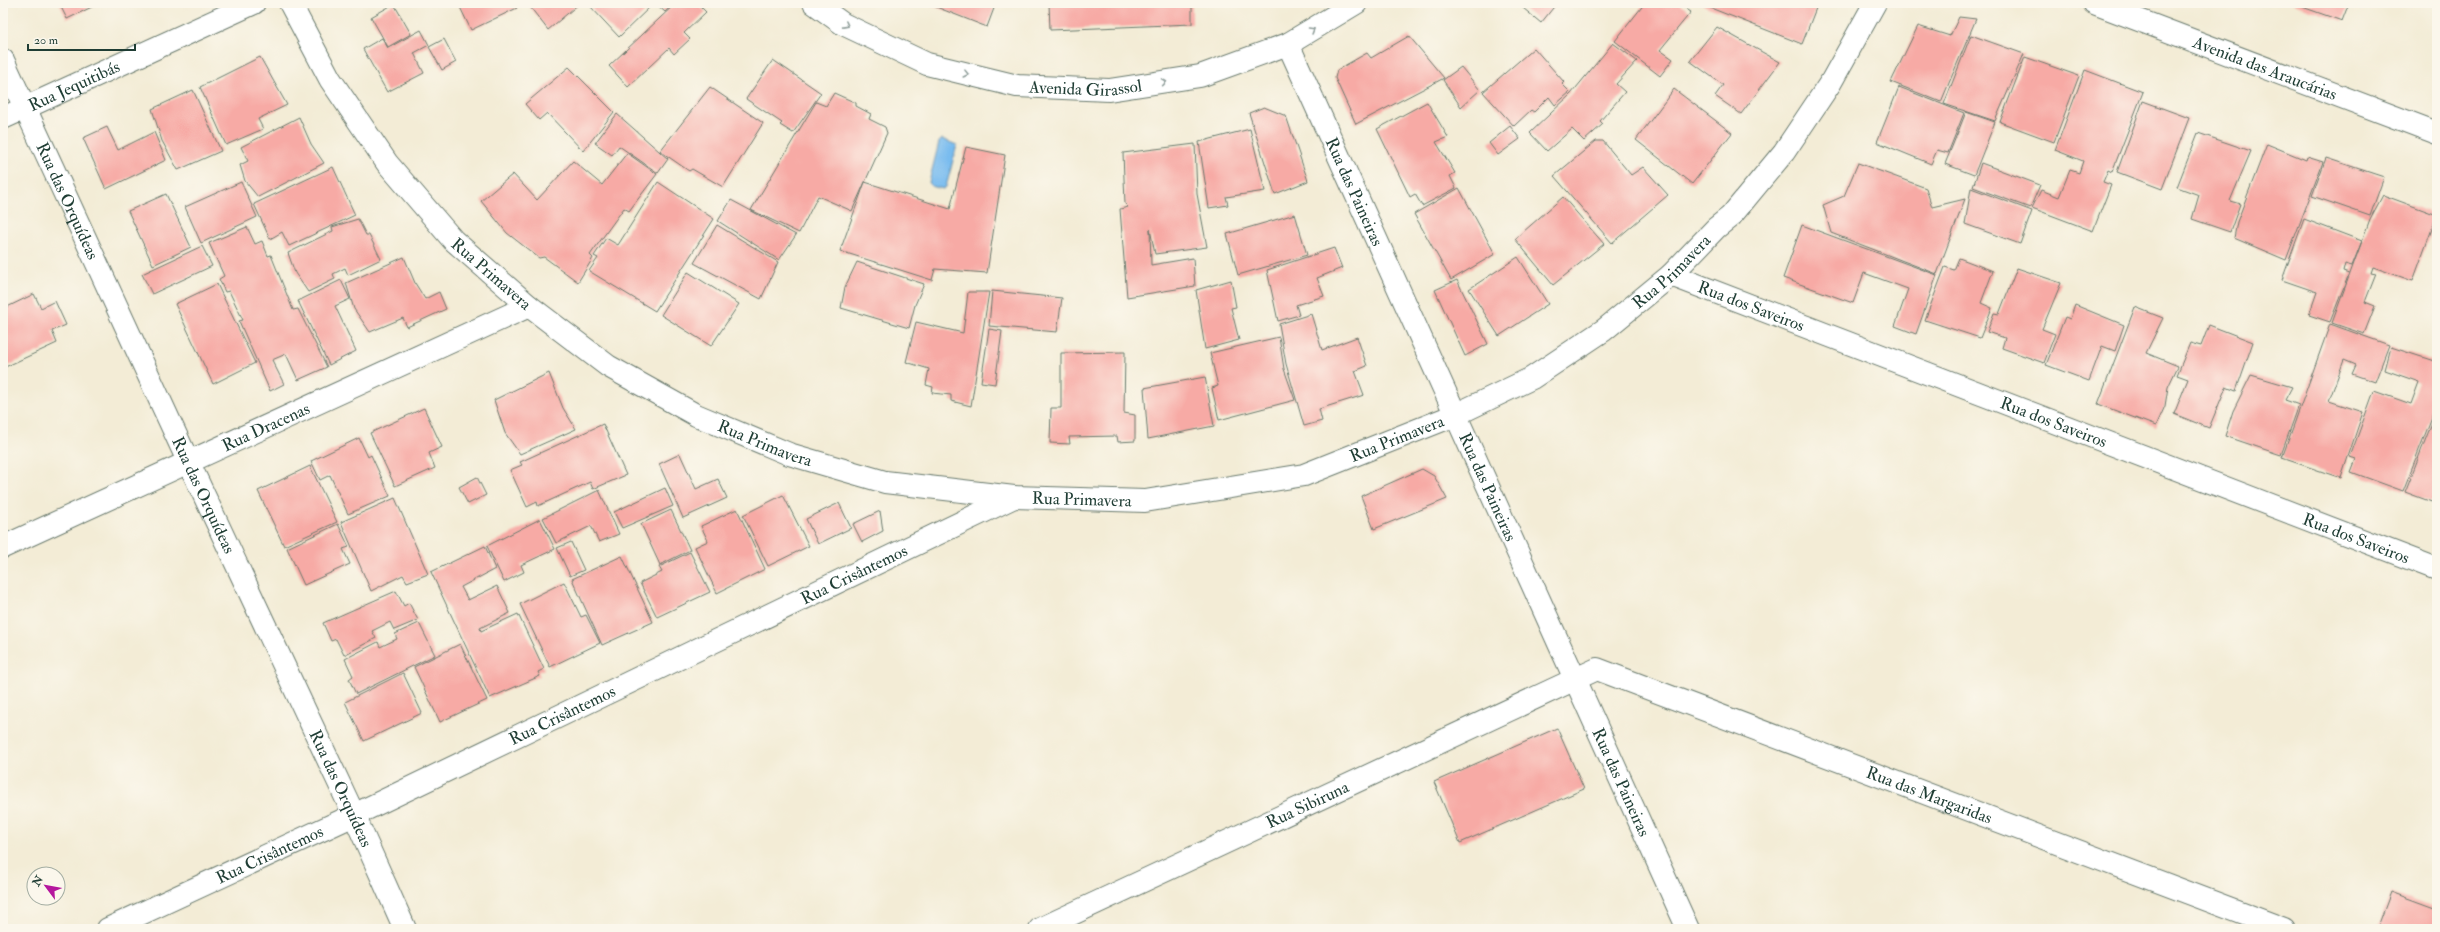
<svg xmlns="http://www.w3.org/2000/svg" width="2440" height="932" viewBox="0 0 2440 932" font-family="'IM FELL Double Pica',serif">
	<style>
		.water { fill: #79bcef; stroke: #4c7c92 }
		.building { fill: #f7aaa5 }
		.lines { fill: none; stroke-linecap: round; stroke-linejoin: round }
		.minor-casing { stroke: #697a6d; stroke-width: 24 }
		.minor { stroke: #fff; stroke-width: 22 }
		.oneway { stroke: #8f9e9a }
		.labels { text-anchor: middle; stroke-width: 3; stroke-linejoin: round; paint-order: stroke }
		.street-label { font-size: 17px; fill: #1f3d34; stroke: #fbf7ec }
	</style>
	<rect width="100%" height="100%" fill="#fbf7ec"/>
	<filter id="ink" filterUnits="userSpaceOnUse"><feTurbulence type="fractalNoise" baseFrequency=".025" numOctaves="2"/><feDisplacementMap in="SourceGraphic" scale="8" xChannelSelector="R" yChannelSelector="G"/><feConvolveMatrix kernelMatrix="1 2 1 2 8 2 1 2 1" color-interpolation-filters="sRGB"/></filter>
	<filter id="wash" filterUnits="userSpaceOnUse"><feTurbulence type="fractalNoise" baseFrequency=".012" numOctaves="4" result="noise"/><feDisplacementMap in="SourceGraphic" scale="16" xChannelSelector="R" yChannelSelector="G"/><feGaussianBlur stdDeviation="0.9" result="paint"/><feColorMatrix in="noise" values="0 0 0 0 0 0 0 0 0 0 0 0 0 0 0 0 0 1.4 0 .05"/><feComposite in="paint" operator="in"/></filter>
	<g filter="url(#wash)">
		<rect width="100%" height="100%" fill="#f3ecd6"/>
		<polygon class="water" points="942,139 957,145 946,187 943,189 931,186 929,182 939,142"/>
		<g id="blocks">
			<g class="building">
				<polygon points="59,3 100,3 67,19"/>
				<polygon points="458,3 515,3 517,8 471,30"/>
				<polygon points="527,3 580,3 548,30"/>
				<polygon points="593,3 654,3 619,37 590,6"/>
				<polygon points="655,3 675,3 665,12"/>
				<polygon points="676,3 697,3 706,12 684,33 690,39 674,54 669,48 628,87 609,66"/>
				<polygon points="926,3 996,3 987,27"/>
				<polygon points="1049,3 1192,3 1192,24 1050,30"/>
				<polygon points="1517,3 1557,3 1541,23"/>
				<polygon points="1645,3 1677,3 1691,12 1660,50 1673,59 1660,76 1615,41"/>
				<polygon points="1698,3 1818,3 1802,44"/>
				<polygon points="2291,3 2349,3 2342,21"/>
				<polygon points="394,4 411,34 388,47 371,17"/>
				<polygon points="1959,17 1976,19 1941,102 1891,82 1918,26 1950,36"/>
				<polygon points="1717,27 1780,62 1741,114 1715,96 1723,85 1690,61"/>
				<polygon points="421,30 429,45 414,53 424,73 387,92 363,49 382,38 388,48"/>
				<polygon points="1971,35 2024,54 1995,121 1944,104"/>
				<polygon points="1409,36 1444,78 1356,124 1335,78 1337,70 1367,53 1371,58"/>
				<polygon points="444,39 456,62 442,70 429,47"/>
				<polygon points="1613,43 1637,61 1616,84 1625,92 1600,121 1603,124 1584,141 1572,129 1547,151 1530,133 1571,94"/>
				<polygon points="1534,48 1564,82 1562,84 1570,92 1555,105 1549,97 1534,112 1531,110 1514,126 1483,92"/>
				<polygon points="260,57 287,105 258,119 263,129 226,145 200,87"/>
				<polygon points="2025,57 2079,76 2054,142 2000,122"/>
				<polygon points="773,60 821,93 793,133 780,125 782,123 746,99"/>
				<polygon points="569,67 614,112 583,151 547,113 539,120 525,104"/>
				<polygon points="1461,67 1480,90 1461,107 1443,80"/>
				<polygon points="2085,70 2143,92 2112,172 2108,170 2103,182 2111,185 2093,231 2032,208 2041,190 2059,197 2070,170 2079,173 2083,161 2055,150"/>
				<polygon points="710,87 763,123 723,187 692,169 689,171 660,151"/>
				<polygon points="1899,87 1964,113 1948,153 1937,150 1931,164 1877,142"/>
				<polygon points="1674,89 1732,133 1692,184 1636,140"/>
				<polygon points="193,90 221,151 178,170 162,141 152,109"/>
				<polygon points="834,93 856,103 856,106 871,114 869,119 885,127 887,133 852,211 818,196 799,233 751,210 816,102 826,106"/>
				<polygon points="2143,101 2189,118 2162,189 2117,172"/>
				<polygon points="1427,102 1448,137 1436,142 1455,173 1450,176 1456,188 1422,206 1415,194 1410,197 1377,129"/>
				<polygon points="1264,107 1286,116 1308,181 1275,194 1249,113"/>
				<polygon points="1966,112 1995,122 1974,175 1945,164"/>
				<polygon points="617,114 668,159 658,173 619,146 612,155 595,143"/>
				<polygon points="299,117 311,144 324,163 258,197 245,181 240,165 248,161 241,147"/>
				<polygon points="1510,126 1520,139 1498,155 1489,143"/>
				<polygon points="107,127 118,150 154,132 166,160 106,189 83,138"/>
				<polygon points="1250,129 1265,191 1226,197 1228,205 1209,208 1199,142"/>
				<polygon points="2198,133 2251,151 2230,201 2240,204 2230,232 2192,219 2199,195 2177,187"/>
				<polygon points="1596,141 1603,141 1631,175 1643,167 1668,195 1612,243 1554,176"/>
				<polygon points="1195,144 1197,194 1207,247 1155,254 1150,229 1151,265 1193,258 1195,286 1127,297 1120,209 1128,207 1125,204 1123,153"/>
				<polygon points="2267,144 2306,160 2307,157 2323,162 2286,260 2234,238 2237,222"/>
				<polygon points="966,147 1005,155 987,273 935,269 932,280 840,251 865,182 950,209"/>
				<polygon points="627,153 657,174 629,211 624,208 590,255 593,258 578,282 544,257 539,258 507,233 481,201 513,174 537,200 573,161 602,185"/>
				<polygon points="2326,158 2384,177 2370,216 2312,196"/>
				<polygon points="1858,163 1926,188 1932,207 1965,199 1937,274 1831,233 1823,205 1844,196"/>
				<polygon points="1981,163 2040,185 2030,208 1973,187"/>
				<polygon points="333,167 355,215 289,246 282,232 270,239 254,204"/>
				<polygon points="241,182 257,217 201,243 185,207"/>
				<polygon points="658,182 714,219 655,311 589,271 598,258 594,256 606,238 618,245"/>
				<polygon points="1459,188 1495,254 1451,280 1414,214"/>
				<polygon points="1971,188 2032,211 2020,244 1965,224"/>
				<polygon points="166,194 191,247 153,265 128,211"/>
				<polygon points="2383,195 2437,215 2413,281 2373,267 2371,273 2376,274 2365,302 2375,306 2364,334 2332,323 2370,219"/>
				<polygon points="1563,197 1604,244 1553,285 1515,239"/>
				<polygon points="731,200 796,235 779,260 718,221"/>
				<polygon points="1295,214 1307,255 1238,275 1227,234"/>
				<polygon points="358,219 366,235 369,235 381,259 348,275 345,268 333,274 335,279 308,292 295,273 288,253 333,231 332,227"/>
				<polygon points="2304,219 2362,241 2352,266 2345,264 2343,272 2349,274 2330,322 2309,315 2317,292 2282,280"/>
				<polygon points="717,225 778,262 761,299 694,263"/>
				<polygon points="1802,225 1937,275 1916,334 1895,326 1908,289 1864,273 1853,303 1783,278"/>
				<polygon points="247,227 255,244 262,241 268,256 271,255 293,310 298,309 327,367 298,380 286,354 272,360 284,384 270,391 239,321 243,320 229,291 225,292 219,279 224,276 209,243"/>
				<polygon points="202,246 212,266 152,294 142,274"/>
				<polygon points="1334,248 1342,268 1317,278 1324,296 1296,305 1299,315 1278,321 1267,270"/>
				<polygon points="404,257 415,283 425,299 439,292 446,309 407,327 403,318 370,332 354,309 346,283"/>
				<polygon points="1518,257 1548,304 1499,336 1469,289"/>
				<polygon points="1959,258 1993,271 1981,303 1992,308 1980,338 1925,320 1945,267 1954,270"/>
				<polygon points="857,262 924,284 915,305 909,328 841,308 845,287"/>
				<polygon points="2017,268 2061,283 2042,329 2055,334 2044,363 2002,348 2005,338 1987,332 1994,313 1999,314"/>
				<polygon points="688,272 739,304 711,346 661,315"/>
				<polygon points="341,280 350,299 335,306 356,351 329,365 298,301"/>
				<polygon points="1231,280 1236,307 1231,308 1239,340 1205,349 1196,290"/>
				<polygon points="1457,280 1488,344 1465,356 1435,290"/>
				<polygon points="217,284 255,363 213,384 175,304"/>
				<polygon points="992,291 1062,298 1057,332 989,326"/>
				<polygon points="968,292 989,292 971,406 951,401 951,395 932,393 933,387 926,385 929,369 906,362 916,322 963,333"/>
				<polygon points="34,294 41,308 55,301 66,325 52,331 57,343 3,368 3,309"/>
				<polygon points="2075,305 2124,325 2115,351 2102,346 2089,381 2046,365 2065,317 2070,319"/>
				<polygon points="2135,307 2163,318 2146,353 2178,366 2168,387 2165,406 2156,426 2098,404"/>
				<polygon points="1311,314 1322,350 1357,337 1367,366 1355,371 1364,395 1319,409 1322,421 1304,426 1286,364 1279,324"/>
				<polygon points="2330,324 2389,345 2375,382 2352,374 2356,365 2344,360 2329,401 2363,412 2341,478 2282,458"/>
				<polygon points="2209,325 2253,342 2236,391 2226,387 2209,428 2174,414 2188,379 2177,375 2190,343 2201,346"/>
				<polygon points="989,329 1002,331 995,384 981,382"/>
				<polygon points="1279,337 1284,369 1295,400 1219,420 1212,388 1218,386 1210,353"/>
				<polygon points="2391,347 2437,362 2437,404 2403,491 2351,472 2356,459 2350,457 2374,391 2411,404 2419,382 2385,370"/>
				<polygon points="1125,352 1124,413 1135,415 1135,441 1118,442 1117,436 1069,437 1070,444 1050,443 1051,408 1061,408 1061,353"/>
				<polygon points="549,373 563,408 576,429 520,454 505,433 494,400"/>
				<polygon points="2251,375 2292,387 2285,400 2299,405 2281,455 2225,436 2233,411"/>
				<polygon points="1205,377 1214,426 1148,439 1144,388"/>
				<polygon points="424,408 442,447 429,453 435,468 395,486 370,433"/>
				<polygon points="2437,410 2437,504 2405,492"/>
				<polygon points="603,424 626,475 593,489 590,482 538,506 537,502 527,507 510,470 522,465 520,462"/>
				<polygon points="359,438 368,457 371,455 390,496 348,514 330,475 320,480 311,461"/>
				<polygon points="680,454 696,489 718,479 727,498 683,518 659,464"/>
				<polygon points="310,466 337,522 284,546 258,491"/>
				<polygon points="1422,469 1434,476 1447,499 1374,529 1361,496"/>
				<polygon points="477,477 486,495 468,504 459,487"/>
				<polygon points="665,488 673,506 622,528 614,512"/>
				<polygon points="599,490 619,534 599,542 591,526 556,543 543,518"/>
				<polygon points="783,495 809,546 768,566 743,515"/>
				<polygon points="395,498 428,574 407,582 403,575 371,591 341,522"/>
				<polygon points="839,503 851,528 818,544 806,519"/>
				<polygon points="737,509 765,569 717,593 695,547 708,541 701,526"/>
				<polygon points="671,510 690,550 660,565 641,524"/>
				<polygon points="880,511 883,531 862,542 853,524"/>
				<polygon points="540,519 555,549 521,565 524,572 504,582 487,546"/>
				<polygon points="338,524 349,547 343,549 350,564 304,585 287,548"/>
				<polygon points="571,542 584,570 570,576 557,548"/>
				<polygon points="485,546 495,569 461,587 468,600 497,586 510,613 480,628 481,631 518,614 544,669 538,672 540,676 490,698 431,572"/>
				<polygon points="690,552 710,592 657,617 640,583 662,572 659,567"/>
				<polygon points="622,556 653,622 602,645 572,579"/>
				<polygon points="564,582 581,617 586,615 600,643 550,667 520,604"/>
				<polygon points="396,591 404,606 409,603 418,620 394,630 390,622 372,631 376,638 344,655 336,639 331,641 323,623"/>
				<polygon points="419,623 435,655 356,694 349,679 353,676 345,659 378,642 380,647 397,639 395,634"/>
				<polygon points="460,644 487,700 440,722 414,667"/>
				<polygon points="403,673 422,713 364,741 345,702"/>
				<polygon points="1557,728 1584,789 1460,843 1434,782"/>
				<polygon points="2391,892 2437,909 2437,929 2377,929"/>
			</g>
		</g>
	</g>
	<g filter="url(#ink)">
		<use href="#blocks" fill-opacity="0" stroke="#697a6d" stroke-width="1"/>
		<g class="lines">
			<defs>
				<g id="minor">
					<path id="s1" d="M290 3 330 79 387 163 453 240 529 306 608 366 696 415 789 454 885 482 1014 497 1145 501 1304 475 1455 415 1532 378 1604 330 1671 275 1716 228 1731 216 1784 152 1831 82 1875 3"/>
					<path id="s2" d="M814 3 843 24 927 64 1017 86 1109 90 1200 76 1288 44 1356 3"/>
					<path id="s3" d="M2094 3 2437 133"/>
					<path id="s4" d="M1288 44 1688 929"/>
					<path id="s5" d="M3 60 188 461 354 815 405 929"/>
					<path id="s6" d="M3 118 254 3"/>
					<path id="s7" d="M1671 275 2437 569"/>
					<path id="s8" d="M3 547 529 306"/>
					<path id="s9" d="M108 929 354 815 1014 497"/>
					<path id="s10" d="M1040 929 1597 669 2284 929"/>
				</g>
			</defs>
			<use href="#minor" class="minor-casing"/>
			<use href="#minor" class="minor"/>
		</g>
		<defs><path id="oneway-chevron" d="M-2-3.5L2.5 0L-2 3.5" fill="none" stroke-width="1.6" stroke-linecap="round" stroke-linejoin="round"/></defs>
		<g class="oneway">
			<use href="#oneway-chevron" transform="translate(846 25) rotate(28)"/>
			<use href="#oneway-chevron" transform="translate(1312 30) rotate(-31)"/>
			<use href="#oneway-chevron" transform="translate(966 74) rotate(14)"/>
			<use href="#oneway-chevron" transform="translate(1164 82) rotate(-9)"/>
		</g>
	</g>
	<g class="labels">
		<g class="street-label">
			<text dy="6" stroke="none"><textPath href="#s3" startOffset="183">Avenida das Araucárias</textPath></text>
			<text dy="6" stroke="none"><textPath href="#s2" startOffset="290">Avenida Girassol</textPath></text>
			<text dy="6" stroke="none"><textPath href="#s6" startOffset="78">Rua Jequitibás</textPath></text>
			<text dy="6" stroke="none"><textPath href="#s4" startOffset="162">Rua das Paineiras</textPath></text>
			<text dy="6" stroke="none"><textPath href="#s5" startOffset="155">Rua das Orquídeas</textPath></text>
			<text dy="6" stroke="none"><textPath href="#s1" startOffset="1636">Rua Primavera</textPath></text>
			<text dy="6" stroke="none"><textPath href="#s1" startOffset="340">Rua Primavera</textPath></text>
			<text dy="6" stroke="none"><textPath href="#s7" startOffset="86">Rua dos Saveiros</textPath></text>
			<text dy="6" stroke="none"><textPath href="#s7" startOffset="410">Rua dos Saveiros</textPath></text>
			<text dy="6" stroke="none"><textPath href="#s8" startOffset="289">Rua Dracenas</textPath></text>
			<text dy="6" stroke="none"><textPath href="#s1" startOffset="1312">Rua Primavera</textPath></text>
			<text dy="6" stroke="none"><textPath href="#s1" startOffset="664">Rua Primavera</textPath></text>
			<text dy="6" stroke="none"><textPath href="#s4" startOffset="486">Rua das Paineiras</textPath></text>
			<text dy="6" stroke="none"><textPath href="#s5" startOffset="479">Rua das Orquídeas</textPath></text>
			<text dy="6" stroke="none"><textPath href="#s1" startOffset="988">Rua Primavera</textPath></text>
			<text dy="6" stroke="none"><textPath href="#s7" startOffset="734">Rua dos Saveiros</textPath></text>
			<text dy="6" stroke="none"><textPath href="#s9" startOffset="826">Rua Crisântemos</textPath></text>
			<text dy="6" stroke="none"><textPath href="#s9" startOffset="502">Rua Crisântemos</textPath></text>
			<text dy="6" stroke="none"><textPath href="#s4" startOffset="810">Rua das Paineiras</textPath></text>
			<text dy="6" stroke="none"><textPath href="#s5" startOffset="803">Rua das Orquídeas</textPath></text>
			<text dy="6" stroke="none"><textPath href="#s10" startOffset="970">Rua das Margaridas</textPath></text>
			<text dy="6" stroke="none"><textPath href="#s10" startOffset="295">Rua Sibiruna</textPath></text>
			<text dy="6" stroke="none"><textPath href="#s9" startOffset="178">Rua Crisântemos</textPath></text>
		</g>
	</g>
	<rect width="2440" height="932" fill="none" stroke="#fbf7ec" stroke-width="16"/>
	<g transform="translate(46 886) rotate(302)"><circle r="19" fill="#fbf7ec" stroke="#a3ada2"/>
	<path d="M0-3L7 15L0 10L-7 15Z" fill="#b5179e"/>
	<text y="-6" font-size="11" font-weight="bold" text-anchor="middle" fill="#1f3d34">N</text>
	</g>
	<path d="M28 44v6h107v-6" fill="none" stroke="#1f3d34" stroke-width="2"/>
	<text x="34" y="44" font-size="12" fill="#1f3d34" stroke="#fbf7ec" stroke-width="3" paint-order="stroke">20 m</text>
</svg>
